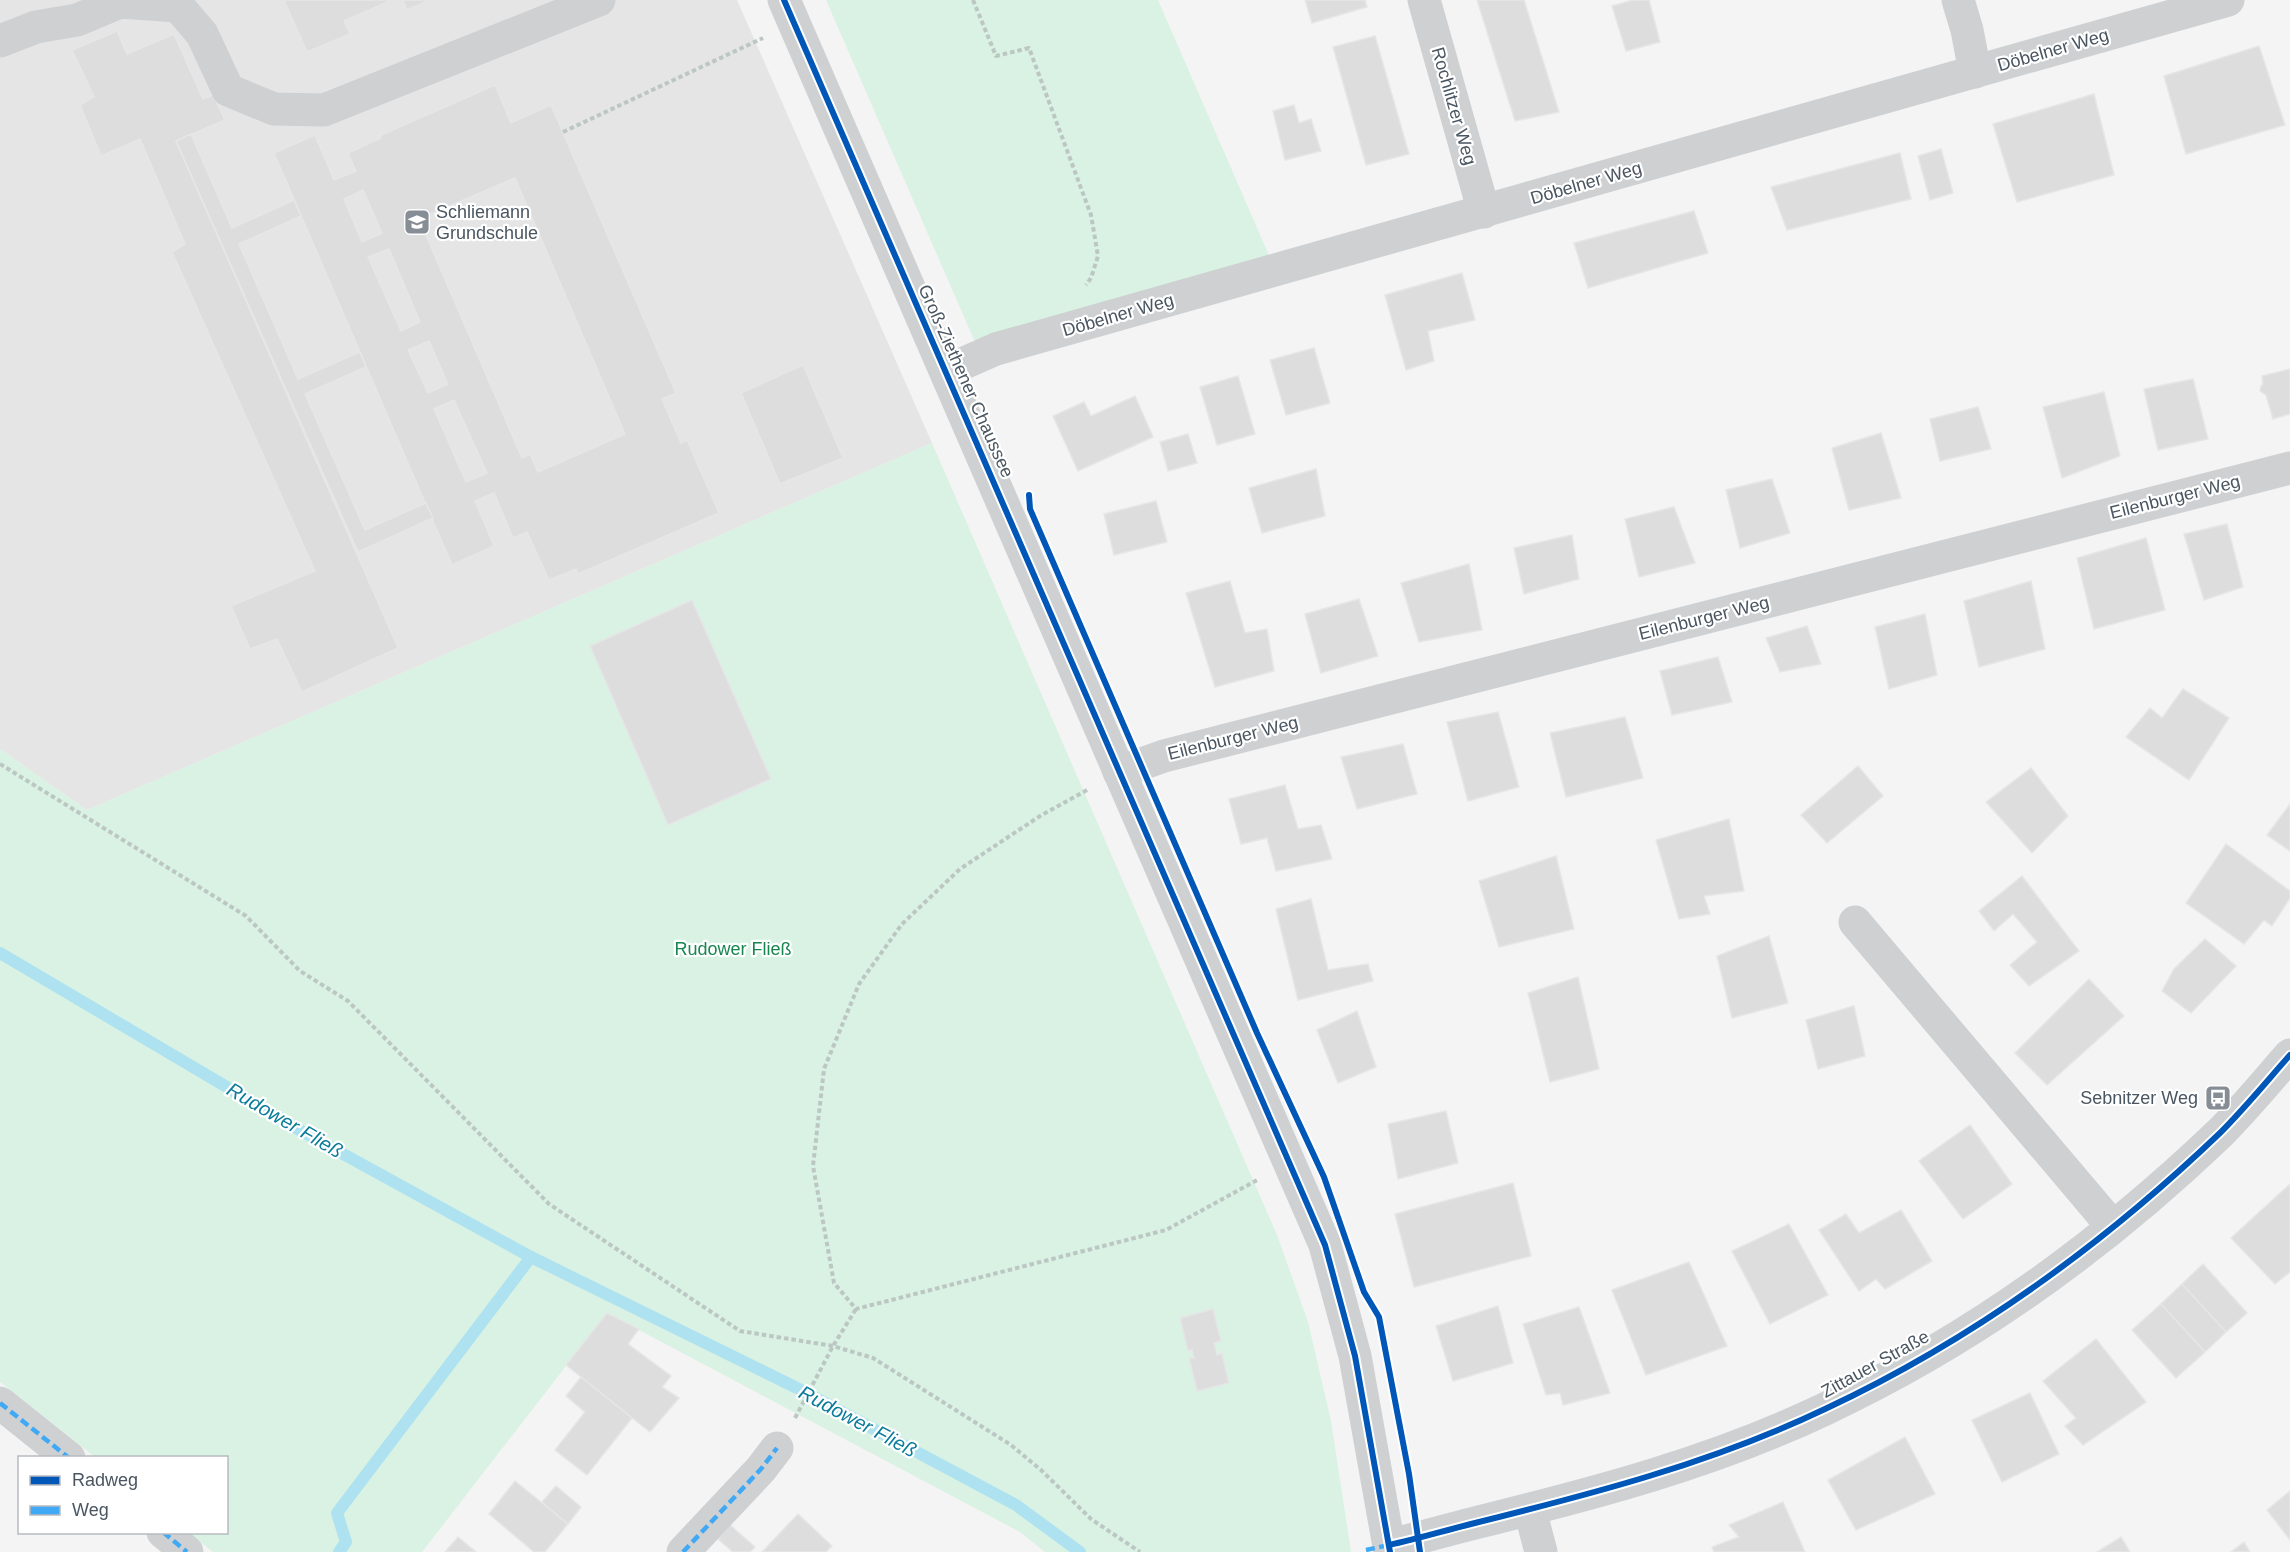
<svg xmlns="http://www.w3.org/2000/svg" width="2290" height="1552" viewBox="0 0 2290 1552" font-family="Arial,sans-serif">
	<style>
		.education { fill: #e6e5e6 }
		.green { fill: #d9f2e3 }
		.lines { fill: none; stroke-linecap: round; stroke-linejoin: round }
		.stream { stroke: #aee2f0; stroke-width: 12 }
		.building { fill: #ddddde; stroke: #e5e6e7; stroke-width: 1.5; fill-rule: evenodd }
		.path { stroke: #bcc7c4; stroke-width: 4; stroke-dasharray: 4.5 3; stroke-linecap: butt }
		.minor { stroke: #ced0d2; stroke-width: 33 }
		.quiet { stroke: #3fa9f5; stroke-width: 4.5; stroke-dasharray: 9 4.5; stroke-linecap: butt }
		.cycleway-casing { stroke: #fff; stroke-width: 10 }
		.cycleway { stroke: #0057b8; stroke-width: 6 }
		.labels { text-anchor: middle; stroke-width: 4.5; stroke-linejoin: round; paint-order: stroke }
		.street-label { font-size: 18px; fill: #4a5661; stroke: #fff }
		.poi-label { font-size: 18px; fill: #4a5661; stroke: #fff; text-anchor: start }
		.park-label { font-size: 18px; fill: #17864f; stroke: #fff }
		.water-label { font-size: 20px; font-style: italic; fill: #0c7c9b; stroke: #fff }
	</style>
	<rect width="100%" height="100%" fill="#f4f4f4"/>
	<polygon class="education" points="0,0 737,0 932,443 87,810 0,749"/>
	<g class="green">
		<polygon points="826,0 1158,0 1271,260 975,342"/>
		<polygon points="932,443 1277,1235 1308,1322 1331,1421 1351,1552 1045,1552 1020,1532 607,1313 422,1552 213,1552 189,1533 226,1532 226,1458 95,1457 0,1382 0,749 87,810"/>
	</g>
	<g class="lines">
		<g class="stream">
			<polyline points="0,953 303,1132 531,1257 795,1387 1016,1505 1080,1552"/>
			<polyline points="339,1552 346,1542 337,1513 531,1257"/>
		</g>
	</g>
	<g class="building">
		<polygon points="284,0 392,0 344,21 350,34 307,52"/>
		<polygon points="403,0 430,0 407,10"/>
		<polygon points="1305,0 1365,0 1367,7 1312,23"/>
		<polygon points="1477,0 1524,0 1559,112 1515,121"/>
		<polygon points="1633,0 1649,0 1660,42 1626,51 1612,6"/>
		<polygon points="117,31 127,54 174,34 203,99 213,95 225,120 176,141 398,648 302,692 277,639 250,649 231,606 315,571 172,252 185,244 140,139 101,156 80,105 94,97 72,50"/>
		<polygon points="1375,36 1409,154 1366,165 1333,47"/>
		<polygon points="2259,46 2285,125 2186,154 2164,76"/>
		<path d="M495 85 511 123 551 105 676 393 662 399 681 443 687 440 719 513 578 574 576 569 549 580 527 532 513 538 494 493 475 501 494 546 452 565 274 153 315 135 334 180 356 171 348 153 381 138 379 136ZM515 178 625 434 538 472 530 454 522 458 419 219ZM363 190 382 233 362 242 344 199ZM389 249 420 322 401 331 368 257ZM429 341 448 384 428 393 408 350ZM454 400 487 473 466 482 434 409Z"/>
		<polygon points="2094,94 2114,175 2017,202 1993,124"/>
		<polygon points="1294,105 1299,123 1311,119 1321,151 1285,160 1273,111"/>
		<polygon points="191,134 232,228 294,200 301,216 239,244 298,379 360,352 366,367 305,394 365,530 426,503 433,518 358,552 176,141"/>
		<polygon points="1941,149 1953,193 1930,200 1918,156"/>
		<polygon points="1900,153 1911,199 1787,230 1771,187"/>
		<polygon points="1694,211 1708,253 1588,288 1574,243"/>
		<polygon points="1462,273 1475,320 1428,331 1434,361 1406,370 1385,295"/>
		<polygon points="1314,348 1330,403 1286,415 1270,360"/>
		<polygon points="803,365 843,458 780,484 741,393"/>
		<polygon points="2290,369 2290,414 2273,419 2266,395 2260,391 2261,386 2263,384 2262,376"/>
		<polygon points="1238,376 1255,434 1217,445 1200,387"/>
		<polygon points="2193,379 2208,439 2158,450 2144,389"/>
		<polygon points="2104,392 2120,456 2062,478 2043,407"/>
		<polygon points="1135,396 1153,437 1078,471 1053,416 1084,402 1091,416"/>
		<polygon points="1978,407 1991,449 1940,461 1930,419"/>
		<polygon points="1881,433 1901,498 1849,510 1832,448"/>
		<polygon points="1188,434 1197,463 1168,471 1160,442"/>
		<polygon points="1316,469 1325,516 1262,533 1249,488"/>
		<polygon points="1772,479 1790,533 1740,548 1726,490"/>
		<polygon points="1156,501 1167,542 1114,555 1104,514"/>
		<polygon points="1674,507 1695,563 1639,577 1625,519"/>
		<polygon points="2227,524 2243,587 2204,600 2184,534"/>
		<polygon points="1572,535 1579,579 1524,594 1514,548"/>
		<polygon points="2146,538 2165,610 2094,629 2077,558"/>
		<polygon points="1469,564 1482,630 1419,642 1401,583"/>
		<polygon points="1230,581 1245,633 1267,629 1274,671 1215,687 1186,593"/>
		<polygon points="2031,581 2045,649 1979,667 1964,601"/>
		<polygon points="1359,599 1378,656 1321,673 1305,614"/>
		<polygon points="692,600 771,779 668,825 590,646"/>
		<polygon points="1925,614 1937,675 1889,689 1875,627"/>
		<polygon points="1807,626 1821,664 1780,672 1766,638"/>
		<polygon points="1718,657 1732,702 1672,715 1660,671"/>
		<polygon points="2183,689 2229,718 2189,780 2126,737 2150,708 2162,718"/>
		<polygon points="1498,712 1519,787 1468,801 1447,722"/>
		<polygon points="1625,717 1643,778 1566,797 1550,733"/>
		<polygon points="1403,744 1417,794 1357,809 1341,757"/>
		<polygon points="1858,766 1883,796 1827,843 1801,815"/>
		<polygon points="2031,768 2068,816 2032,853 1986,802"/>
		<polygon points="1285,785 1298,829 1321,825 1332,859 1276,871 1267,838 1241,844 1229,799"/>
		<polygon points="2290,804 2290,851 2267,835"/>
		<polygon points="1729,819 1744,891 1704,896 1710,914 1679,919 1656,840"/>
		<polygon points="2226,844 2290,891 2290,898 2272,926 2264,920 2244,944 2186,903"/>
		<polygon points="1556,856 1574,929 1499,947 1479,881"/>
		<polygon points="2022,876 2079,951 2029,986 2010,965 2037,942 2013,914 1994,931 1979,911"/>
		<polygon points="1311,899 1328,970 1368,964 1373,981 1298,1000 1276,909"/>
		<polygon points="1769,936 1788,1003 1732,1018 1717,956"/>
		<polygon points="2205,939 2236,966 2191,1013 2162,991 2174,969"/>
		<polygon points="1578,977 1599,1069 1550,1082 1528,993"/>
		<polygon points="2089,979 2124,1016 2047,1085 2015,1053"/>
		<polygon points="1854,1006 1865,1056 1818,1069 1806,1020"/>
		<polygon points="1357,1011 1376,1067 1338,1083 1317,1030"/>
		<polygon points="1446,1111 1458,1163 1398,1179 1388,1124"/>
		<polygon points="1970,1125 2012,1184 1963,1219 1919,1161"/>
		<polygon points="1513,1183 1531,1256 1414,1287 1395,1214"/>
		<polygon points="2290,1184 2290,1272 2275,1284 2231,1238"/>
		<polygon points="1901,1210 1932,1261 1885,1289 1876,1279 1859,1291 1819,1230 1846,1214 1859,1233"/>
		<polygon points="1789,1224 1828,1295 1770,1324 1732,1251"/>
		<polygon points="1689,1262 1727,1346 1646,1375 1612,1290"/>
		<polygon points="2203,1264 2247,1313 2226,1332 2182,1284"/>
		<polygon points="2182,1284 2226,1332 2205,1352 2161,1304"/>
		<polygon points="2161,1304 2205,1352 2176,1378 2132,1330"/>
		<polygon points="1498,1306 1513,1363 1453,1381 1436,1326"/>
		<polygon points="1579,1307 1610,1393 1563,1405 1560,1393 1546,1395 1523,1324"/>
		<polygon points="1213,1309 1221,1341 1214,1343 1217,1355 1222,1353 1229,1383 1197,1391 1189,1358 1194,1358 1192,1350 1188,1351 1180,1318"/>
		<polygon points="607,1313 639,1329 628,1344 671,1376 662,1387 679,1398 650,1432 566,1365"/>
		<polygon points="2096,1339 2146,1402 2083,1445 2065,1426 2076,1418 2043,1381"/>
		<polygon points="581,1377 632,1418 587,1475 555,1450 585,1412 566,1396"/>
		<polygon points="2030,1393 2059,1454 2002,1482 1972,1420"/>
		<polygon points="1905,1437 1935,1494 1856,1530 1828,1480"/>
		<polygon points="515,1481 568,1524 545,1552 534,1552 489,1514"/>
		<polygon points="556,1486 581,1507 568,1524 542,1502"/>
		<polygon points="2290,1491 2290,1540 2267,1510"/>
		<polygon points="1783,1502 1805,1552 1714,1552 1712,1547 1739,1537 1729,1525"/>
		<polygon points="798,1514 832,1546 826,1552 762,1552"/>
		<polygon points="730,1525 755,1547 750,1552 733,1552 718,1539"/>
		<polygon points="458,1537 476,1552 445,1552"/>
		<polygon points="2121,1537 2130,1552 2097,1552"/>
		<polygon points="2244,1542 2250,1552 2231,1552"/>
	</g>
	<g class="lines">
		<g class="path">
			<polyline points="973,0 996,56 1029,48 1091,215 1098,256 1091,278 1086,285"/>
			<polyline points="563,132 763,38"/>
			<polyline points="0,764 246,916 300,971 348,1001 549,1204 740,1331 833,1346 873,1358 1011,1445 1041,1470 1091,1519 1140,1552"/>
			<polyline points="1087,790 1040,816 960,869 902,924 859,984 824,1069 813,1166 834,1283 856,1309 1166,1230 1259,1179"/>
			<polyline points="795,1418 833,1346 856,1309"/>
		</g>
		<g class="minor">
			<polyline points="784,0 1325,1245 1355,1356 1390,1552"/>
			<polyline points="1424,0 1484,212"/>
			<polyline points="1958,0 1967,30 1975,72"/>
			<polyline points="0,41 36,27 77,20 120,2 178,6 202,34 228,90 274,109 324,110 599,0"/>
			<polyline points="946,371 996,349 2228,0"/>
			<polyline points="1119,772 1164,756 2290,468"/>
			<polyline points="1855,922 2113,1227"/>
			<polyline points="0,1403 69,1458"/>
			<polyline points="1530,1510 1541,1552"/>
			<polyline points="163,1532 187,1552"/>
			<path d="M1389 1545C1417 1539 1443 1531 1471 1524 1592 1494 1712 1463 1825 1409 1970 1341 2104 1244 2220 1133 2245 1108 2267 1081 2290 1055"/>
			<polyline points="683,1552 761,1469 777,1448"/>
		</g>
		<g class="quiet">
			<polyline points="0,1403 69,1458"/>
			<polyline points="163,1532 187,1552"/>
			<polyline points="1366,1550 1389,1545"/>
			<polyline points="683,1552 761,1469 777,1448"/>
		</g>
		<defs>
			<g id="cycleway">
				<polyline points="784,0 1325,1245 1355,1356 1390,1552"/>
				<polyline points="1029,495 1030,509 1257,1033 1324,1177 1364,1292 1379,1317 1409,1474 1420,1552"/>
				<path d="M1389 1545C1417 1539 1443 1531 1471 1524 1592 1494 1712 1463 1825 1409 1970 1341 2104 1244 2220 1133 2245 1108 2267 1081 2290 1055"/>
			</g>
		</defs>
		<use href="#cycleway" class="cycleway-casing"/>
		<use href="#cycleway" class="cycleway"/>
	</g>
	<defs>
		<symbol id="school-square" viewBox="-11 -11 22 22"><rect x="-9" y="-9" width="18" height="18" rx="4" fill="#868d94" stroke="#fff"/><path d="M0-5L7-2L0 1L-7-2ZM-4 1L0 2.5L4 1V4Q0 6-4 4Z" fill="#fff"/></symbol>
		<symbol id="bus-square" viewBox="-11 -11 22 22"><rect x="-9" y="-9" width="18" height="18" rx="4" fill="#868d94" stroke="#fff"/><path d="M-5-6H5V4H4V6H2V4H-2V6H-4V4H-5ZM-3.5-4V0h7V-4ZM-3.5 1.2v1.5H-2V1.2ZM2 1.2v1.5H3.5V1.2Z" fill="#fff"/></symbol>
	</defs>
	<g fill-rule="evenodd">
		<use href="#school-square" x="402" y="207" width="30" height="30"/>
		<use href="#bus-square" x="2203" y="1083" width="30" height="30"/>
	</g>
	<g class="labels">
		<g class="street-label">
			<text transform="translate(2053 50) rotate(-16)" y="6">Döbelner Weg</text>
			<text transform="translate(1454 106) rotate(74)" y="6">Rochlitzer Weg</text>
			<text transform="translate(1586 183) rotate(-16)" y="6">Döbelner Weg</text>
			<text transform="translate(1118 315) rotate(-16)" y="6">Döbelner Weg</text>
			<text transform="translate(966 381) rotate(66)" y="6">Groß-Ziethener Chaussee</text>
			<text transform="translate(2175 497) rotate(-14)" y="6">Eilenburger Weg</text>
			<text transform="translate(1704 618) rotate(-14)" y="6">Eilenburger Weg</text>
			<text transform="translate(1233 738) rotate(-14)" y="6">Eilenburger Weg</text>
			<text transform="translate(1875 1364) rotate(-29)" y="6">Zittauer Straße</text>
		</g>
		<g class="poi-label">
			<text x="436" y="218">Schliemann<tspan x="436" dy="21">Grundschule</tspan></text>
			<text x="2198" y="1104" text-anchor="end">Sebnitzer Weg</text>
		</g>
		<g class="park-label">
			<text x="733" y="955">Rudower Fließ</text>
		</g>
		<g class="water-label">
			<text transform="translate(285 1120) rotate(30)" y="7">Rudower Fließ</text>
			<text transform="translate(858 1421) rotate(28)" y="7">Rudower Fließ</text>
		</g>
	</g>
	<rect x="18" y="1456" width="210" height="78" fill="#ffffff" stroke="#b7bbc0" stroke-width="1.5"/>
	<rect x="30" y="1476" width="30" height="9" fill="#0057b8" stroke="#b7bbc0" stroke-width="1.5"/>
	<text x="72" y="1486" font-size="18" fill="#4a5661">Radweg</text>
	<rect x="30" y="1506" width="30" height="9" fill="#3fa9f5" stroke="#b7bbc0" stroke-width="1.5"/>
	<text x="72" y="1516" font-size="18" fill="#4a5661">Weg</text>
</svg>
